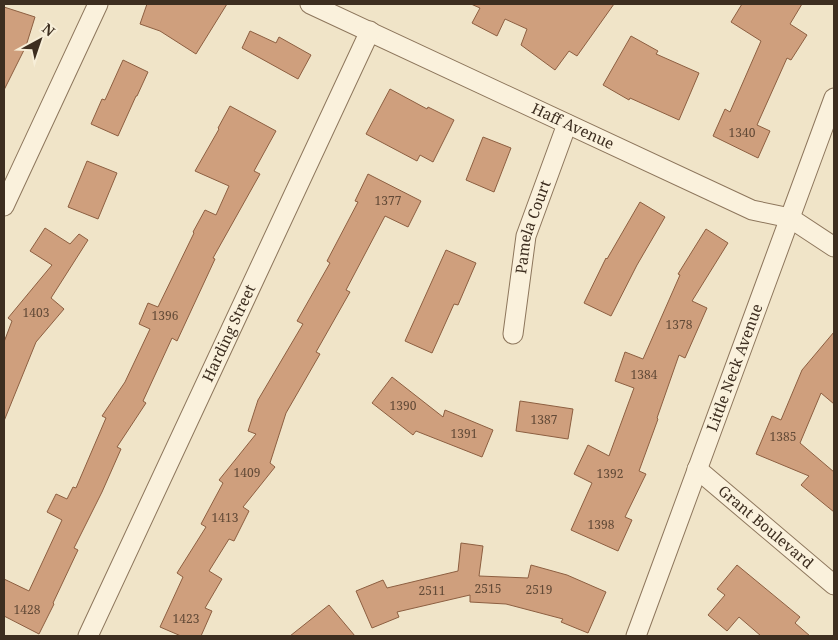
<svg xmlns="http://www.w3.org/2000/svg" width="838" height="640" viewBox="0 0 838 640" font-family="'Noto Serif',serif">
	<style>
		.building { fill: #cf9f7d; stroke: #8d5f41 }
		.lines { fill: none; stroke-linecap: round; stroke-linejoin: round }
		.street-casing { stroke: #8d765c; stroke-width: 21 }
		.street { stroke: #faf1dc; stroke-width: 19 }
		.labels { text-anchor: middle; stroke-width: 4; stroke-linejoin: round; paint-order: stroke }
		.number-label { font-size: 12px; fill: #624a37 }
		.street-label { font-size: 15px; fill: #3d2e20; stroke: #f7eed8 }
	</style>
	<rect width="100%" height="100%" fill="#f0e4c8"/>
	<g class="building">
		<polygon points="147,4 227,4 196,54 160,31 140,24"/>
		<polygon points="471,4 614,4 577,56 569,51 555,70 521,45 527,29 505,19 497,36 472,23 480,8"/>
		<polygon points="742,4 802,4 790,24 807,35 791,60 787,58 757,125 770,131 758,158 713,136 725,109 730,112 761,41 731,22"/>
		<polygon points="4,7 35,17 26,46 4,90"/>
		<polygon points="250,31 276,43 279,37 311,55 298,79 242,48"/>
		<polygon points="631,36 658,51 656,54 699,73 679,120 630,98 629,100 603,85"/>
		<polygon points="123,60 148,72 137,96 136,96 118,136 91,124 102,99 105,100"/>
		<polygon points="390,89 427,109 428,107 454,120 433,162 420,155 417,161 366,134"/>
		<polygon points="230,106 276,131 254,171 260,174 213,258 215,259 177,341 172,338 143,401 146,403 117,447 121,449 102,492 74,548 78,550 53,603 54,604 39,634 4,616 4,579 29,591 62,520 47,512 56,494 67,499 73,487 76,488 106,418 102,416 125,382 150,329 139,324 148,303 158,307 194,233 193,232 205,210 216,215 229,186 195,171 219,129 218,128"/>
		<polygon points="483,137 511,148 494,192 466,180"/>
		<polygon points="87,161 117,173 98,219 68,207"/>
		<polygon points="368,174 421,201 408,227 385,216 346,290 350,292 316,352 320,354 286,413 270,463 275,467 243,507 249,511 234,541 229,539 209,571 222,579 205,608 212,611 201,636 181,636 160,627 183,577 177,573 206,527 201,524 223,483 219,480 256,434 248,431 258,400 303,324 297,321 330,263 327,261 358,202 355,201"/>
		<polygon points="640,202 665,217 637,265 611,316 584,303 606,258 607,259"/>
		<polygon points="45,228 70,244 79,234 88,240 51,298 64,309 36,342 4,421 4,342 12,321 8,318 52,265 30,251"/>
		<polygon points="706,229 728,243 692,301 707,308 685,358 679,355 657,418 658,419 639,471 646,474 625,517 632,520 618,551 571,530 592,483 574,474 588,445 609,456 634,388 615,381 625,352 643,359 680,275 678,274"/>
		<polygon points="446,250 476,263 458,305 454,304 432,353 405,341"/>
		<polygon points="834,332 834,404 821,393 800,443 834,472 834,512 801,485 809,476 756,454 772,416 781,420 802,370"/>
		<polygon points="392,377 443,417 445,410 493,430 482,457 416,431 413,435 372,403"/>
		<polygon points="520,401 573,409 568,439 516,431"/>
		<polygon points="461,543 483,546 479,576 528,578 531,565 567,575 606,592 588,633 561,622 563,619 506,604 470,602 470,595 397,612 399,617 372,628 356,591 383,580 387,588 458,571"/>
		<polygon points="737,565 800,617 795,623 810,636 761,636 739,617 727,631 708,615 725,595 717,589"/>
		<polygon points="329,605 355,636 290,636"/>
	</g>
	<g class="lines">
		<defs>
			<g id="street">
				<path id="s1" d="M310 4 752 210 790 218 834 247"/>
				<polyline points="4,206 98,4"/>
				<path id="s2" d="M513 334 526 236 567 124"/>
				<path id="s3" d="M697 469 834 585"/>
				<path id="s4" d="M88 636 370 31"/>
				<path id="s5" d="M636 636 834 98"/>
			</g>
		</defs>
		<use href="#street" class="street-casing"/>
		<use href="#street" class="street"/>
	</g>
	<g class="labels">
		<g class="number-label">
			<text x="742" y="137">1340</text>
			<text x="388" y="205">1377</text>
			<text x="36" y="317">1403</text>
			<text x="165" y="320">1396</text>
			<text x="679" y="329">1378</text>
			<text x="644" y="379">1384</text>
			<text x="403" y="410">1390</text>
			<text x="544" y="424">1387</text>
			<text x="464" y="438">1391</text>
			<text x="783" y="441">1385</text>
			<text x="247" y="477">1409</text>
			<text x="610" y="478">1392</text>
			<text x="225" y="522">1413</text>
			<text x="601" y="529">1398</text>
			<text x="488" y="593">2515</text>
			<text x="539" y="594">2519</text>
			<text x="432" y="595">2511</text>
			<text x="27" y="614">1428</text>
			<text x="186" y="623">1423</text>
		</g>
		<g class="street-label">
			<text dy="5" stroke="none"><textPath href="#s1" startOffset="290">Haff Avenue</textPath></text>
			<text dy="5" stroke="none"><textPath href="#s2" startOffset="109">Pamela Court</textPath></text>
			<text dy="5" stroke="none"><textPath href="#s4" startOffset="334">Harding Street</textPath></text>
			<text dy="5" stroke="none"><textPath href="#s5" startOffset="286">Little Neck Avenue</textPath></text>
			<text dy="5" stroke="none"><textPath href="#s3" startOffset="90">Grant Boulevard</textPath></text>
		</g>
	</g>
	<rect width="838" height="640" fill="none" stroke="#3d2e20" stroke-width="10"/>
	<g transform="translate(40 40) rotate(40)" stroke="#f7eed8" stroke-width="4" paint-order="stroke">
	<path d="M0-4L9 19L0 12L-9 19Z" fill="#3d2e20"/>
	<text y="-8" font-size="14" font-weight="bold" text-anchor="middle" fill="#3d2e20">N</text>
	</g>
</svg>
